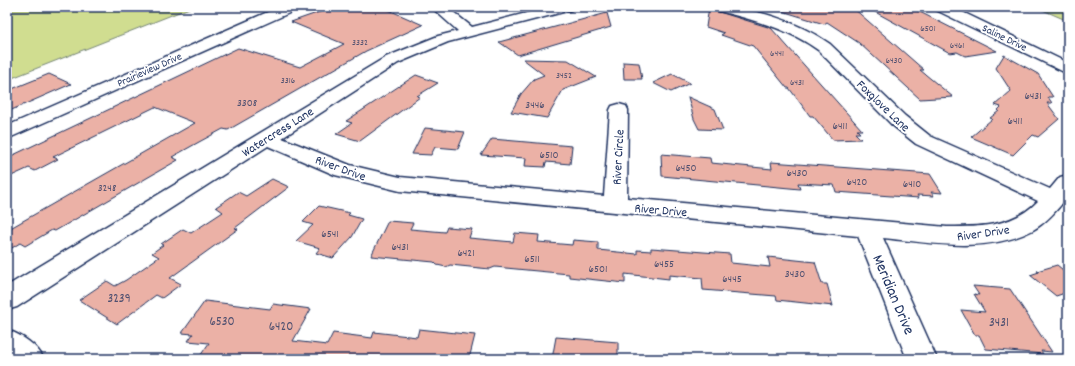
<svg xmlns="http://www.w3.org/2000/svg" width="1075" height="366" viewBox="0 0 1075 366" font-family="Dekko,sans-serif">
	<style>
		.green { fill: #d0dd90; stroke: #768677 }
		.building { fill: #ebb1a6; stroke: #1b2f5e }
		.lines { fill: none; stroke-linecap: round; stroke-linejoin: round }
		.street-casing { stroke: #1b2f5e; stroke-width: 3 }
		.street { fill: #fff; fill-rule: evenodd }
		.labels { text-anchor: middle; stroke-width: 4; stroke-linejoin: round; paint-order: stroke }
		.far-number-label { font-size: 9px; fill: #4f5070 }
		.far-street-label { font-size: 11px; fill: #1b2f5e; stroke: #fff }
		.number-label { font-size: 11px; fill: #4f5070 }
		.street-label { font-size: 13px; fill: #1b2f5e; stroke: #fff }
		.near-number-label { font-size: 13px; fill: #4f5070 }
		.near-street-label { font-size: 16px; fill: #1b2f5e; stroke: #fff }
	</style>
	<rect width="100%" height="100%" fill="#fff"/>
	<filter id="ink" filterUnits="userSpaceOnUse"><feTurbulence type="fractalNoise" baseFrequency=".025" numOctaves="2"/><feDisplacementMap in="SourceGraphic" scale="8" xChannelSelector="R" yChannelSelector="G"/><feConvolveMatrix kernelMatrix="1 2 1 2 8 2 1 2 1" color-interpolation-filters="sRGB"/></filter>
	<g filter="url(#ink)">
		<g class="green">
			<polygon points="7,7 192,7 7,80"/>
			<polygon points="1036,7 1068,7 1068,21 1038,8"/>
		</g>
		<g class="building">
			<polygon points="334,7 382,7 423,25 366,51 228,130 223,129 199,142 172,157 178,160 55,231 52,230 25,246 20,243 7,251 7,230 195,123 155,107 53,157 58,159 35,171 29,168 7,178 7,158 238,48 300,67 344,44 291,22"/>
			<polygon points="709,7 713,7 716,11 771,28 862,130 857,130 860,133 855,133 861,139 833,140 813,116 810,116 789,88 787,88 753,46 721,35 724,33 706,27"/>
			<polygon points="782,7 852,7 924,70 920,70 953,97 920,99 859,43 827,22 824,24 782,11"/>
			<polygon points="866,7 910,7 997,51 965,56 957,52 950,53"/>
			<polygon points="607,13 611,27 518,55 499,42"/>
			<polygon points="1004,55 1038,74 1053,97 1048,97 1052,103 1047,103 1059,119 1038,137 1033,135 1013,155 971,137 992,119 990,118 999,111 998,110 1001,107 995,105 1011,91 996,68"/>
			<polygon points="523,59 568,60 596,77 563,90 547,118 511,112 521,94 534,79 544,75"/>
			<polygon points="623,62 639,63 642,79 624,79"/>
			<polygon points="49,74 71,84 7,112 7,91"/>
			<polygon points="672,74 690,83 671,92 653,83"/>
			<polygon points="416,75 438,83 417,96 420,97 360,141 336,134 352,123 346,121"/>
			<polygon points="688,97 715,109 723,130 699,129 694,119"/>
			<polygon points="425,128 465,132 458,149 435,147 431,155 412,154"/>
			<polygon points="492,139 572,146 570,164 546,162 545,167 525,166 526,158 481,155"/>
			<polygon points="661,154 710,158 711,163 772,169 771,162 930,174 942,193 931,192 934,196 917,195 919,198 836,192 834,185 798,183 800,189 662,176"/>
			<polygon points="272,179 289,187 235,228 238,229 170,278 181,284 162,298 156,295 117,324 79,300 107,281 115,286 126,280 159,257 152,253 163,245 161,244 183,229 191,233 223,212 216,207 238,192 246,196"/>
			<polygon points="319,206 350,213 348,215 362,219 352,237 333,258 316,253 320,248 296,241 313,225 303,222"/>
			<polygon points="388,221 413,223 410,229 445,232 447,227 472,229 469,238 513,242 515,233 539,235 538,242 572,245 573,240 598,242 598,250 637,254 637,250 651,251 651,248 730,254 731,263 770,267 768,257 815,262 822,284 827,284 833,306 777,300 776,296 703,290 702,278 669,275 669,279 625,274 625,283 569,277 569,274 495,267 490,269 450,265 446,267 437,265 434,262 371,256"/>
			<polygon points="1057,265 1068,274 1068,292 1056,296 1030,275 1039,272 1037,271"/>
			<polygon points="973,286 1010,289 1052,352 1041,351 1043,354 986,349 979,335 975,335 961,310 985,312 974,294 979,295"/>
			<polygon points="205,301 270,309 273,304 311,309 293,341 327,345 333,333 372,338 374,332 417,337 419,329 475,335 469,359 253,359 230,356 228,359 198,359 209,343 188,341 193,334 182,333"/>
			<polygon points="556,337 618,342 618,359 552,359"/>
		</g>
		<g class="lines">
			<defs>
				<g id="street">
					<polygon points="279,7 298,7 296,10 7,139 7,126"/>
					<path d="M431 7H447L472 27 550 7H573L571 10 448 42 398 63 282 138 350 165 400 177 604 196 610 110 612 106 619 104 626 106 628 110 627 198 947 227C981 227 1013 227 1038 201L916 144 891 124 818 50C788 28 752 20 716 10L714 7C754 7 797 21 830 44L905 116 930 136 1050 189 1060 177 1068 175V196C1058 209 1047 222 1033 230 988 254 931 243 883 238L937 359H907L858 236 400 191 335 175 268 146 17 307 7 310V286L386 57 438 36 458 31Z"/>
					<polygon points="934,7 952,7 1068,63 1068,74 936,10"/>
					<path d="M7 330C22 335 37 345 44 359H7Z"/>
				</g>
			</defs>
			<use href="#street" class="street-casing"/>
			<use href="#street" class="street"/>
		</g>
	</g>
	<g class="labels">
		<g class="far-number-label">
			<text x="928" y="31">6501</text>
			<text x="360" y="45">3332</text>
			<text x="957" y="48">6461</text>
			<text x="777" y="56">6441</text>
			<text x="894" y="63">6430</text>
			<text x="564" y="78">3452</text>
			<text x="288" y="83">3316</text>
			<text x="797" y="85">6431</text>
		</g>
		<g class="far-street-label">
			<text transform="translate(1005 37) rotate(26)" y="4">Saline Drive</text>
			<text transform="translate(149 69) rotate(-24)" y="4">Prairieview Drive</text>
		</g>
		<g class="number-label">
			<text x="1033" y="99">6431</text>
			<text x="247" y="106">3308</text>
			<text x="535" y="108">3446</text>
			<text x="1015" y="124">6411</text>
			<text x="840" y="129">6411</text>
			<text x="549" y="158">6510</text>
			<text x="686" y="171">6450</text>
			<text x="797" y="176">6430</text>
			<text x="857" y="185">6420</text>
			<text x="912" y="187">6410</text>
			<text x="107" y="191">3248</text>
			<text x="330" y="237">6541</text>
			<text x="400" y="250">6431</text>
			<text x="466" y="256">6421</text>
			<text x="532" y="262">6511</text>
			<text x="664" y="267">6455</text>
			<text x="598" y="272">6501</text>
			<text x="795" y="277">3430</text>
			<text x="732" y="282">6445</text>
		</g>
		<g class="street-label">
			<text transform="translate(884 105) rotate(44)" y="5">Foxglove Lane</text>
			<text transform="translate(277 131) rotate(-32)" y="5">Watercress Lane</text>
			<text transform="translate(617 157) rotate(-87)" y="5">River Circle</text>
			<text transform="translate(341 167) rotate(20)" y="5">River Drive</text>
			<text transform="translate(661 209) rotate(5)" y="5">River Drive</text>
			<text transform="translate(983 232) rotate(-8)" y="5">River Drive</text>
		</g>
		<g class="near-number-label">
			<text x="119" y="302">3239</text>
			<text x="222" y="325">6530</text>
			<text x="999" y="326">3431</text>
			<text x="281" y="330">6420</text>
		</g>
		<g class="near-street-label">
			<text transform="translate(895 294) rotate(67)" y="6">Meridian Drive</text>
		</g>
	</g>
	<rect width="1075" height="366" fill="none" stroke="#fff" stroke-width="24"/>
	<rect x="12" y="12" width="1051" height="342" fill="none" stroke="#1b2f5e" stroke-width="1.5" filter="url(#ink)"/>
</svg>
